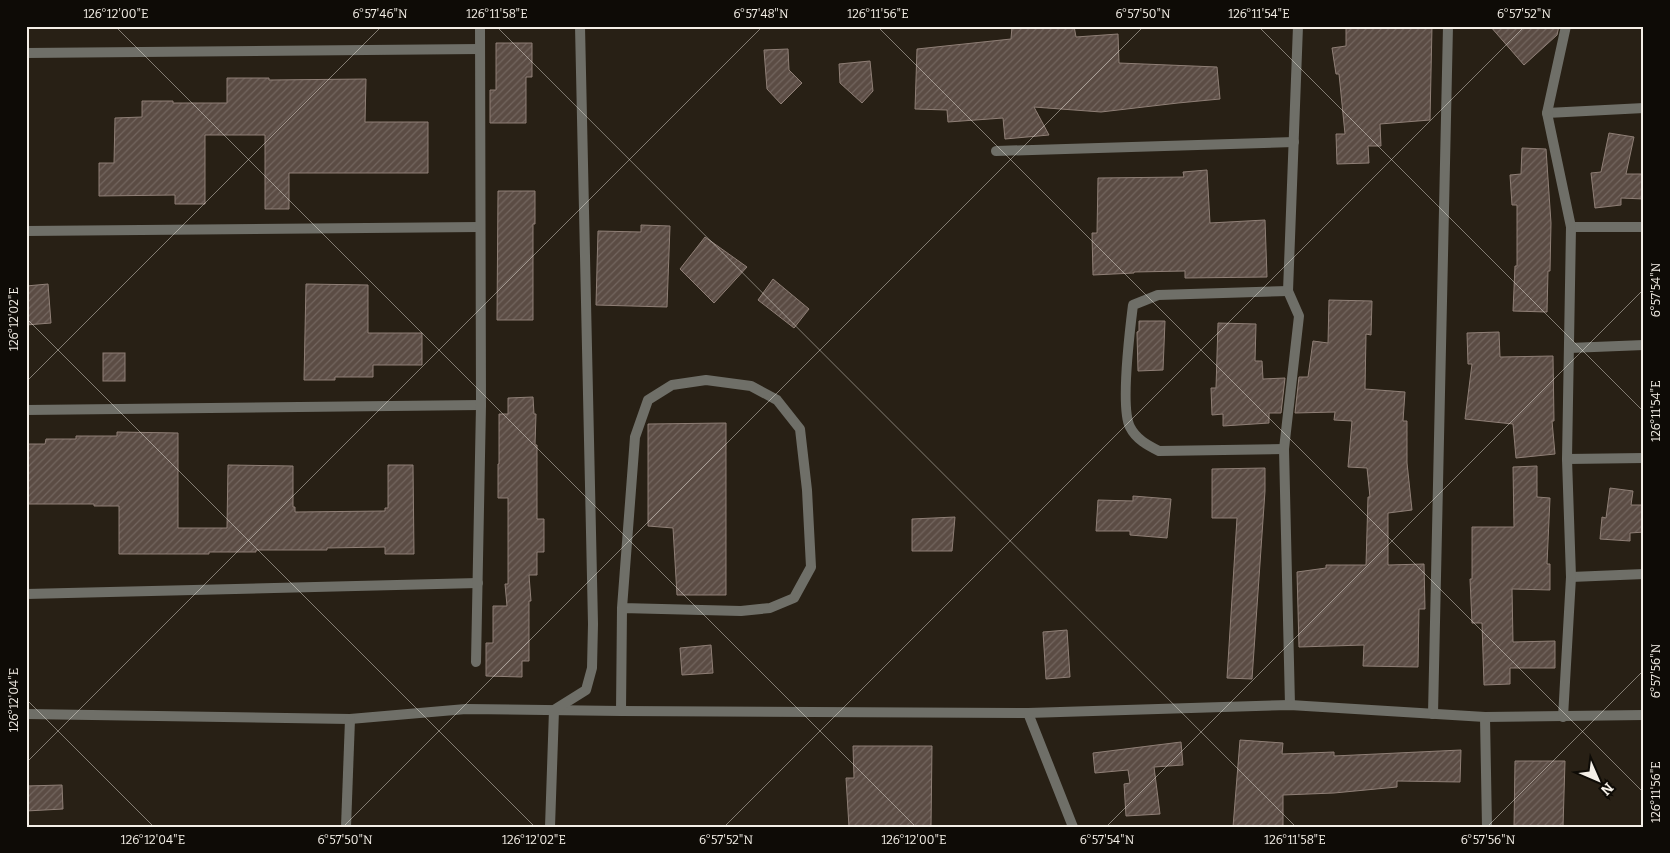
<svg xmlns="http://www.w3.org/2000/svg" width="1670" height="853" viewBox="0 0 1670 853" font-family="Bitter,serif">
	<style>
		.building { fill: url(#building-hatch); stroke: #8f7f76 }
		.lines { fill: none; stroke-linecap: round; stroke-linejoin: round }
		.lane { stroke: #6f6f68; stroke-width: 10 }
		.street { stroke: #6f6f68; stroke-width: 10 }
		.ticks { fill: none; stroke: #f4efe7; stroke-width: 1; stroke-opacity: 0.45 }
		.neatline { fill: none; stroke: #f4efe7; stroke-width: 2 }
		.ticks-label { font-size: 12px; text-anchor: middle; fill: #f4efe7 }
	</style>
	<defs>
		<pattern id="building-hatch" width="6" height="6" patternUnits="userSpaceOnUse" patternTransform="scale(1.25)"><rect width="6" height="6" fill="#5b4c44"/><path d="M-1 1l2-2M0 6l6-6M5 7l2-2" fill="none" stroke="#73665f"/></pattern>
	</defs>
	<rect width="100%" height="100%" fill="#282015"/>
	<g class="building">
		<polygon points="1012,26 1074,26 1076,37 1118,34 1119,63 1217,67 1220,99 1178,103 1101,112 1034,107 1049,135 1005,139 1003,118 948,122 947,110 915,109 917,49 1011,39"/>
		<polygon points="1346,26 1432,26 1430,120 1380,124 1381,146 1368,146 1369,163 1337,164 1336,134 1345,134 1339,74 1336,74 1332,48 1346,46"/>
		<polygon points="1490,26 1559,26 1557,35 1524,65"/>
		<polygon points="496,43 532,43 532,77 526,77 526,123 490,123 490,90 496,90"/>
		<polygon points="788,49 789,70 802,83 781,104 767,89 764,50"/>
		<polygon points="870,61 873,91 862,103 840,83 839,64"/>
		<polygon points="227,78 269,78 269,80 366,79 365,122 428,122 428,173 289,173 289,209 265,209 265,135 205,135 205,204 175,204 175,195 99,196 99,163 114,163 115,118 142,117 142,101 173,101 173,103 227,103"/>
		<polygon points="1609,133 1634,137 1626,174 1644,174 1644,199 1621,198 1621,205 1595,208 1591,173 1601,172"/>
		<polygon points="1522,148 1546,149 1551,223 1550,271 1548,271 1547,312 1513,311 1515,266 1517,266 1517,205 1512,205 1510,175 1521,174"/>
		<polygon points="1207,170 1210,223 1265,220 1267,277 1185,278 1185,271 1134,272 1134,273 1093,275 1092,233 1097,233 1098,178 1184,177 1183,172"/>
		<polygon points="498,191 535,191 535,224 533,224 533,320 497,320"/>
		<polygon points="641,225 670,226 667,307 596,305 598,231 641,232"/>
		<polygon points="705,237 747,267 714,303 680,269"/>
		<polygon points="773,279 809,309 794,328 758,300"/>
		<polygon points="48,284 51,323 26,325 26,286"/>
		<polygon points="306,284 368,285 368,333 422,333 422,365 373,365 373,377 335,377 335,380 304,380"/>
		<polygon points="1329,300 1372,301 1371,335 1366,334 1365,389 1405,392 1403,421 1407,421 1407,463 1412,510 1388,513 1388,565 1424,564 1425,609 1419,609 1418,667 1363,666 1364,645 1299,647 1297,572 1326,568 1326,565 1366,565 1368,497 1370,497 1367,468 1348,467 1352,421 1334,420 1335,412 1295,413 1299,377 1308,377 1313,341 1328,343"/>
		<polygon points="1139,321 1165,321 1163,370 1138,371 1137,334 1137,332 1139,331"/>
		<polygon points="1218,323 1256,324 1255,361 1262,361 1263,379 1285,378 1281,413 1269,413 1269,423 1223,426 1223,414 1212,415 1211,388 1216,388"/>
		<polygon points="1499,332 1500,357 1553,356 1554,421 1552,421 1555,454 1516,458 1513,424 1465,419 1472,364 1468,364 1467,333"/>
		<rect x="103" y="353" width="22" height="28"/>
		<polygon points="533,397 534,414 536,414 535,445 537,445 537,519 544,519 544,552 537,552 537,575 529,575 531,601 529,601 529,661 522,661 522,677 486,676 486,643 493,643 493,606 507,606 505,584 508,584 508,498 498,498 498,464 499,464 499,414 508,414 508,398"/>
		<polygon points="726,423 726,595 677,595 673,528 648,526 648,424"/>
		<polygon points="117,432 178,433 178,528 227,528 228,465 293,466 293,507 295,507 295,512 385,511 385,508 388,508 388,465 413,465 414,554 385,554 385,547 327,548 327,550 256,550 256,552 209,552 209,554 119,554 119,506 94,506 94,504 27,504 28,444 45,444 46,439 76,439 76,436 117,436"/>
		<polygon points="1537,466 1537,497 1550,498 1547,564 1550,564 1550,590 1512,589 1513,642 1555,641 1555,668 1510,668 1510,684 1484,685 1482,623 1472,623 1470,579 1472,579 1472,527 1514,527 1513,467"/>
		<polygon points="1265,468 1265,491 1252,679 1227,678 1237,518 1212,518 1212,469"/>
		<polygon points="1610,488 1633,491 1631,505 1644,505 1644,532 1630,533 1630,541 1600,539 1602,517 1606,518"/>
		<polygon points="1133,496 1171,499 1167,538 1130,535 1130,531 1096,531 1098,500 1133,501"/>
		<polygon points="955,517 952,551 912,551 912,519"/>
		<polygon points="1067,630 1070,677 1046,679 1043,632"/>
		<polygon points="711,645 713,673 682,675 680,648"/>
		<polygon points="1240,740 1283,743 1282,754 1334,752 1334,756 1461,750 1460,782 1397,781 1397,787 1334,793 1283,795 1283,827 1233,827"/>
		<polygon points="1181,742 1183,765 1154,767 1160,814 1126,816 1124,784 1130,783 1128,770 1095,773 1093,753"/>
		<polygon points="853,746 932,746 931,827 849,827 846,778 854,778"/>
		<polygon points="1515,761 1565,761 1563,827 1514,827"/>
		<polygon points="62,785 63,809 26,811 26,786"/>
	</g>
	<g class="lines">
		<polyline class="lane" points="621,711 622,608 635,437 648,400 672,385 706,380 751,386 777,400 800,429 807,490 811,567 794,598 770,608 741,611 622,608"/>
		<g class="street">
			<polyline points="26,53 480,49"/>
			<polyline points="1547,113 1644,108"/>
			<polyline points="996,151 1294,142"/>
			<polyline points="1571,227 1644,227"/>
			<polyline points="26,231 480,227"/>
			<polyline points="1569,348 1644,345"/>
			<polyline points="26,410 481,405"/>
			<path d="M1284 449 1159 451C1147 445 1136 439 1130 427 1120 408 1130 329 1133 305L1158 295 1288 291"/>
			<polyline points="1567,459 1644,458"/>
			<polyline points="1571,577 1644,574"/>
			<polyline points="26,594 478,583"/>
			<polyline points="476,662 481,405 480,26"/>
			<polyline points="1290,705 1284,449 1299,316 1288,291 1298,26"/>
			<polyline points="1028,713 1073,827"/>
			<polyline points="26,714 350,719 466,709 621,711 1028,713 1290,705 1485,717 1644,715"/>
			<polyline points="1433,714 1448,26"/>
			<polyline points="1485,717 1487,827"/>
			<polyline points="1563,717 1571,577 1567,459 1571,227 1547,113 1566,26"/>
			<polyline points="346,827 350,719"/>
			<polyline points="550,827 554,710 586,690 592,668 593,624 580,26"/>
		</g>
	</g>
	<path class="ticks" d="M115 26 916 827M496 26 1296 827M877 26 1644 793M1258 26 1644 412M1638 26 1644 32M26 318 535 827M26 382 382 26M26 699 154 827M26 763 763 26M343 827 1144 26M724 827 1525 26M1106 827 1644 289M1487 827 1644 670"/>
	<rect width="1670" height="853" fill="none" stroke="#0e0b06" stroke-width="55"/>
	<g transform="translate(1598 780) rotate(135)" stroke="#0e0b06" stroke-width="4" paint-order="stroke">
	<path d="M0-4L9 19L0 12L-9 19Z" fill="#f4efe7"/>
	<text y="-8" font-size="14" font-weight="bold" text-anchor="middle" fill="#f4efe7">N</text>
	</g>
	<rect x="28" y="28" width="1614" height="798" class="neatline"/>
	<g class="ticks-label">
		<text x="116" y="18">126°12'00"E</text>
		<text x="380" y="18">6°57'46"N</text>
		<text x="497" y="18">126°11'58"E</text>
		<text x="761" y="18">6°57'48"N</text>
		<text x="878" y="18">126°11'56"E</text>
		<text x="1143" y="18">6°57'50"N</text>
		<text x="1259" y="18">126°11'54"E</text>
		<text x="1524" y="18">6°57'52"N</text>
		<text transform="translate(1656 290) rotate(-90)" y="4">6°57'54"N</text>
		<text transform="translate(14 319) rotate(-90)" y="4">126°12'02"E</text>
		<text transform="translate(1656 411) rotate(-90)" y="4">126°11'54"E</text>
		<text transform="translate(1656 671) rotate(-90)" y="4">6°57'56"N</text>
		<text transform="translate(14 700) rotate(-90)" y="4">126°12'04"E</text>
		<text transform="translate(1656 792) rotate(-90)" y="4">126°11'56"E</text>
		<text x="153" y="844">126°12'04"E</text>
		<text x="345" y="844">6°57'50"N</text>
		<text x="534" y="844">126°12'02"E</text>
		<text x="726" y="844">6°57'52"N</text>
		<text x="914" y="844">126°12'00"E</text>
		<text x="1107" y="844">6°57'54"N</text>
		<text x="1295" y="844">126°11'58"E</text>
		<text x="1488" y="844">6°57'56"N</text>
	</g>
</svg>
